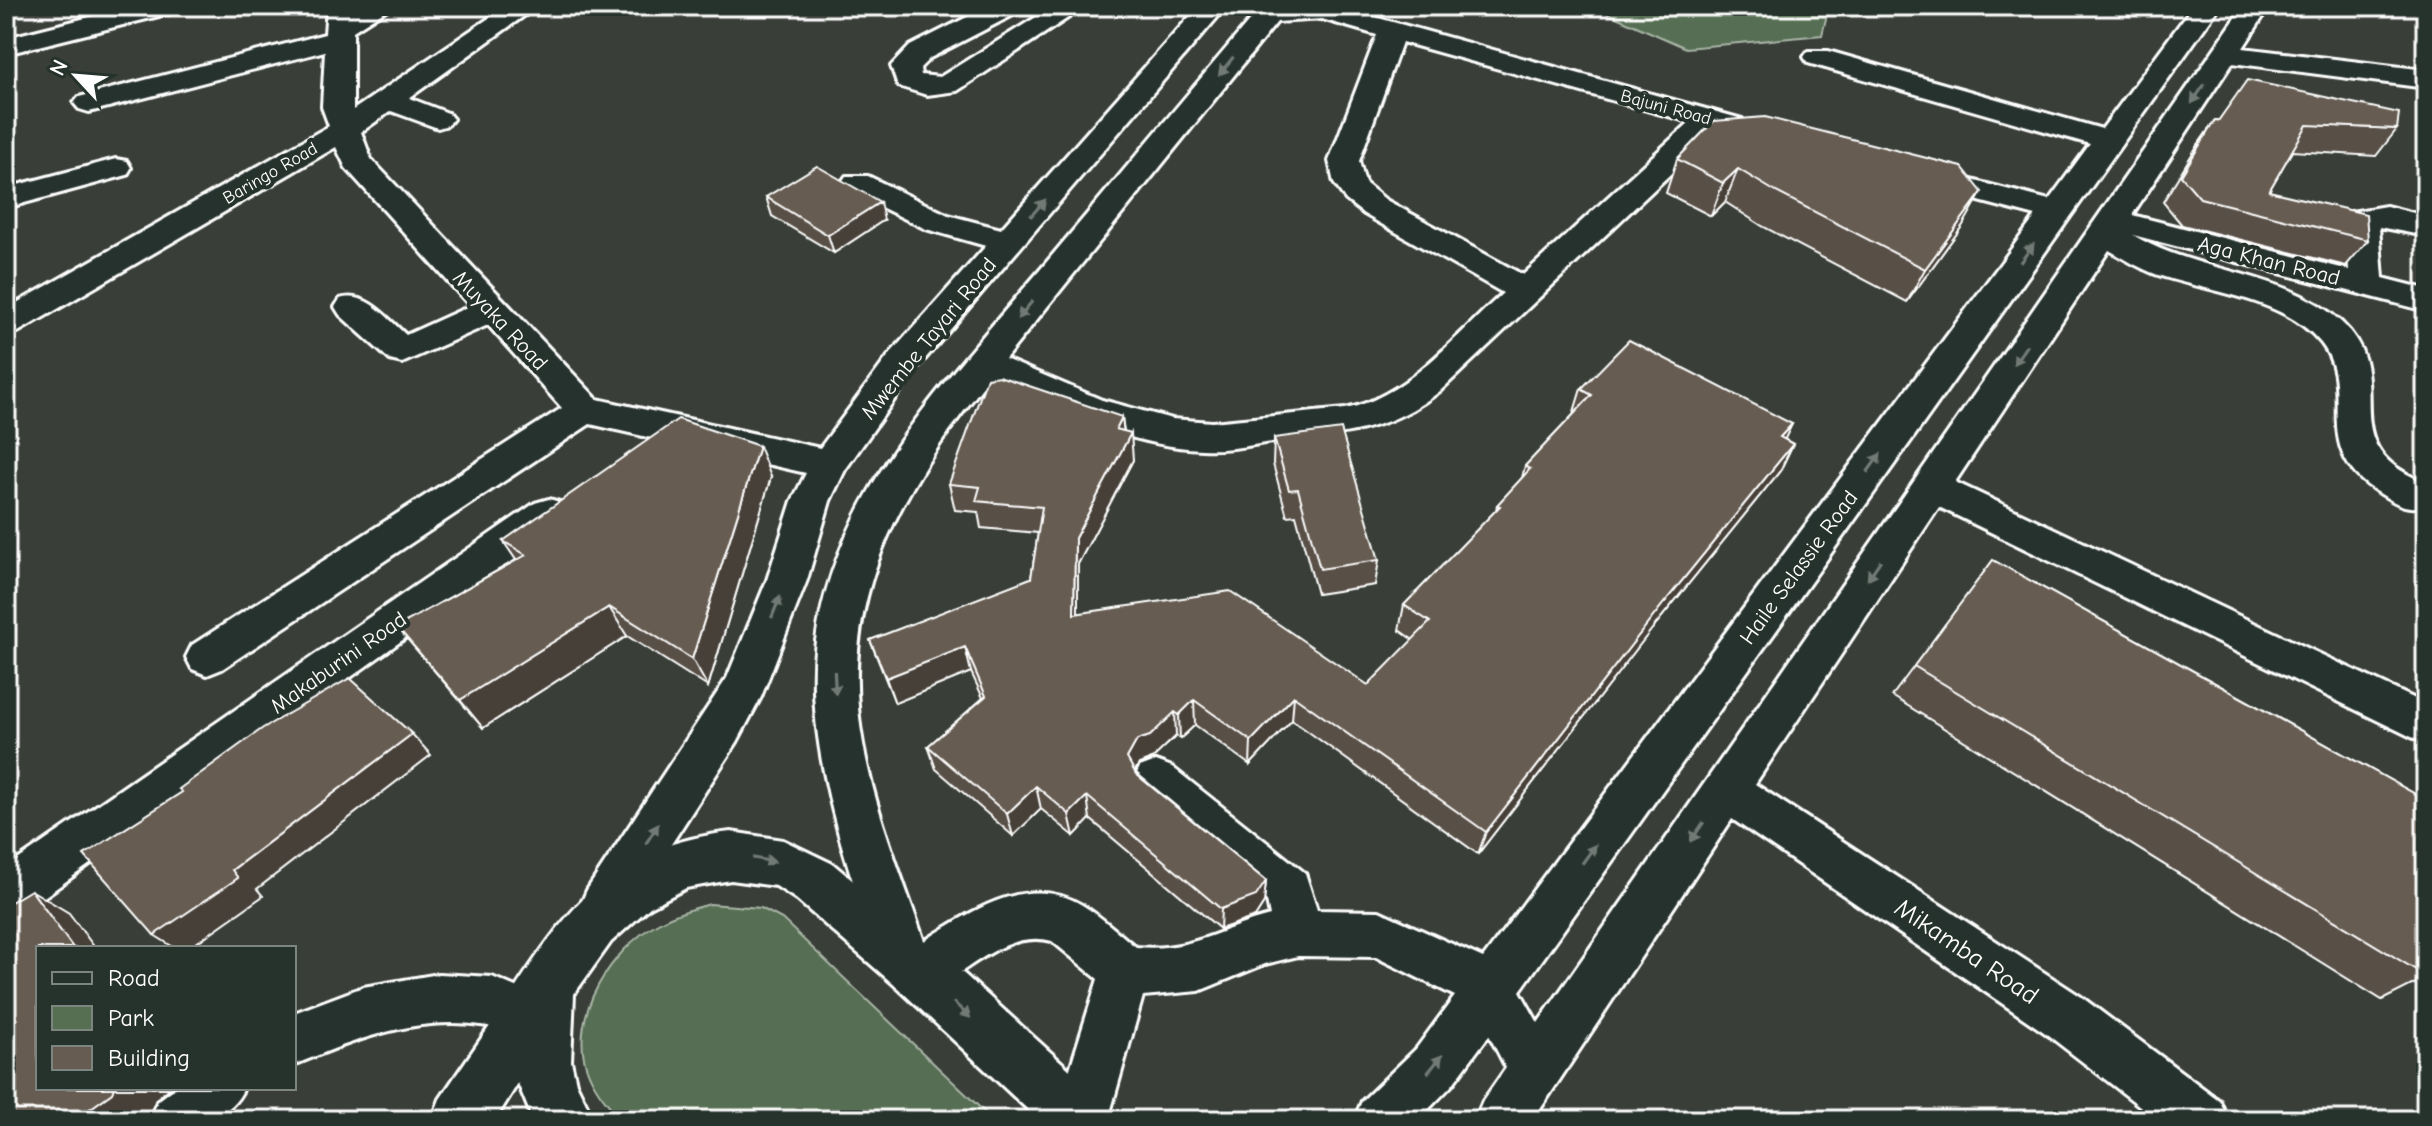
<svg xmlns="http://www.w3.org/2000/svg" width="2432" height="1126" viewBox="0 0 2432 1126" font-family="'Comic Neue',sans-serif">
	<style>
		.green { fill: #566e52; stroke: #aab6a8; stroke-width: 2 }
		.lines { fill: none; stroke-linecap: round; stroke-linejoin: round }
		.minor-casing { stroke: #fff; stroke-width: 6 }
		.major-casing { stroke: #fff; stroke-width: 6 }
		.minor { fill: #26332d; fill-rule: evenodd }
		.major { fill: #26332d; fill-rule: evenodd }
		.wall { fill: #584f46; stroke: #fff; stroke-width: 2 }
		.shaded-wall { fill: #474039; stroke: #fff; stroke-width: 2 }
		.building { fill: #665c51; stroke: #fff; stroke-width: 2 }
		.oneway { fill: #727a76 }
		.labels { text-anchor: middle; stroke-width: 8; stroke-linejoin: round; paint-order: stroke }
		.far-street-label { font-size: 18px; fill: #fff; stroke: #26332d }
		.street-label { font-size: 22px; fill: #fff; stroke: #26332d }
		.near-street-label { font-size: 26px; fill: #fff; stroke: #26332d }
	</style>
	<rect width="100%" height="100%" fill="#393f38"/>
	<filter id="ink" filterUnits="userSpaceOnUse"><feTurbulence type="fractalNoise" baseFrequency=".0125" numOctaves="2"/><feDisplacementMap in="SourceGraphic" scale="16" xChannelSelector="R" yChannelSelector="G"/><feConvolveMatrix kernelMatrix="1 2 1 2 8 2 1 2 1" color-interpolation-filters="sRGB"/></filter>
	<g filter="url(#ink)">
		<g class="green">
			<polygon points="1591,6 1829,6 1822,35 1686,48"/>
			<path d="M710 904 761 908 782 919 993 1120H621C608 1104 594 1089 587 1069 568 1015 612 949 658 923 674 914 692 909 710 904Z"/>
		</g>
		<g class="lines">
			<defs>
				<g id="minor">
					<polygon points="134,6 179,6 175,12 6,54 6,38"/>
					<path d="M327 6H392L353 31V110L507 6H538L409 98 448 113 453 119 448 125 438 128 391 111 361 132 371 159 597 399 820 448 889 355 986 246 926 229 846 190 841 183 846 176H868L948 215 1001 229 1199 6H1227L913 373 845 470 830 501 807 580 761 697 737 742 621 922 604 929 587 922 580 906 587 890 727 678 767 580 792 501 806 473 590 424 222 669 207 675 192 669 186 657 192 645 562 408 488 325 402 363 390 360 340 315 335 307 340 299C367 291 387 318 406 335L470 306 346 168 336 147 18 332 6 336V309L329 126 322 107 325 51 89 112 79 109 74 103 79 97 325 34Z"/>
					<polygon points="989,6 1023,6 1019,12 930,58 920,68 921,75 940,77 1054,6 1086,6 957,91 927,95 898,86 891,66 910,46"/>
					<path d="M1262 6H1335L1742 119 1747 125 1742 131 1732 134 1717 130 1440 391C1392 429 1346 435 1287 440 1258 443 1230 451 1202 449 1126 446 1056 409 988 380 901 488 836 600 863 744 875 812 902 876 924 941 971 912 1026 872 1082 905 1101 916 1118 933 1136 947 1193 952 1220 928 1270 916L1267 901 1140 795 1133 781 1140 767 1156 761 1172 767 1305 873 1317 910 1379 911 1483 958 2036 216 1918 185 1914 178 1918 171 1929 169 2049 200 2090 144 1808 63 1804 57 1808 51H1828L2102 129 2193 6H2220L1520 991 1538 1023 2244 6H2270L2243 48 2426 70V88L2232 63 2132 215 2349 270 2346 219 2351 212 2386 206 2426 216V236L2379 227 2383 278 2426 289V311L2133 235C2197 274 2285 270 2341 322 2387 365 2356 410 2378 448 2388 466 2409 475 2426 484V505C2408 511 2397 504 2381 494 2305 449 2359 391 2321 343 2285 298 2209 292 2158 275 2141 269 2125 259 2109 250L1955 482 2426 704V744L1939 507 1755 784 2080 996 2220 1101 2228 1120H2158L2044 1032 1732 819 1533 1120H1475L1483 1101 1506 1068 1489 1035 1452 1085 1418 1120H1354L1362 1101 1416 1049 1455 996 1376 957 1298 956 1265 964 1199 991 1143 996 1108 1120H1054L1098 979 1052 941C1002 928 964 978 921 995L903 988 899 979 888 974C849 883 803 739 816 641 836 486 961 365 1056 251 1125 169 1193 87 1262 6ZM1322 19 1377 35 1329 161 1334 183 1346 200 1364 214 1503 293C1457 334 1408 397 1345 409L1212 422 1172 419 1102 400 1005 359 1277 22ZM1402 42 1690 122 1523 275 1386 200 1365 183 1359 161Z"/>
					<polygon points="116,159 127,161 131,168 127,175 6,208 6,188"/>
					<polygon points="549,499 563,503 568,514 563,525 23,912 6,919 6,868 535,503"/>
					<path d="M439 974 492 977 546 1000 553 1018 546 1036 528 1043C515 1038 501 1029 488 1026 420 1014 355 1039 294 1065V1013L363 987Z"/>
					<path d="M175 1088H244C226 1126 191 1120 150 1120L158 1101Z"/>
				</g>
				<path id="major" d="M731 832 783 840 833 864 965 975 1102 1099 1110 1120H1039L898 988 796 899 776 886 731 880 686 888 650 907 611 942 574 994 571 1061 576 1083 594 1120H533L518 1083 495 1120H432L440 1099C464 1063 489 1028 513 992 573 901 616 845 731 832Z"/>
			</defs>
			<use href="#minor" class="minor-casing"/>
			<use href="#major" class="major-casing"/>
			<use href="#minor" class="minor"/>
			<use href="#major" class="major"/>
		</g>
		<g class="wall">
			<polygon points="2215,120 2397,129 2376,156 2292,151 2269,191 2368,240 2346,266 2182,225 2163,202 2197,146"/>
			<polygon points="1714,121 1963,225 1907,302 1762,226 1725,202 1711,216 1666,193 1677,159"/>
			<polygon points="766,197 884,220 834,253 772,216"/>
			<polygon points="1581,389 1792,424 1784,439 1793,444 1780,471 1652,629 1478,854 1292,720 1250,765 1195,725 1180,739 1176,736 1152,759 1139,764 1135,772 1266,881 1264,903 1255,917 1220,929 1090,819 1074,836 1041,809 1013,836 936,769 928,746 983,698 971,672 895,703 870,640 1031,578 1038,533 981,528 978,512 955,510 949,484 1122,417 1124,431 1133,460 1078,564 1078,613 1368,685 1413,640 1399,630 1404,605 1496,510 1497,505 1522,478 1525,466 1573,415"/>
			<polygon points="1274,438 1379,560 1375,585 1317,594 1296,515 1287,516 1273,464"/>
			<polygon points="771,477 708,687 627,636 483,728 397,627 516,560 503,541"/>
			<polygon points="1993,560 2426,800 2426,978 2382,1000 1892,696"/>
		</g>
		<g class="shaded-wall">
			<polygon points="1738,169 1725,202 1711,216 1723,183"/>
			<polygon points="1982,192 1963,225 1907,302 1925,269"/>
			<polygon points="880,202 884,220 834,253 828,235"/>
			<polygon points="1122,417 1125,444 1116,429"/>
			<polygon points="1792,424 1779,451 1780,437"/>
			<polygon points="1131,433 1133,460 1078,564 1078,639 1074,614 1075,538"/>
			<polygon points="1793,444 1780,471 1652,629 1478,854 1486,832 1663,604"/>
			<polygon points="759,446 771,477 708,687 692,659"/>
			<polygon points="609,607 627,636 483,728 460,700"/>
			<polygon points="965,647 971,672 895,703 886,678"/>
			<polygon points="1294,696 1292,720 1250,765 1251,741"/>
			<polygon points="1194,700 1195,725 1180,739 1179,715"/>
			<polygon points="1175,712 1176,736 1152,759 1139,764 1129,781 1127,758 1137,740"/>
			<polygon points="412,734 431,755 257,889 263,896 189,948 175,948 154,935 232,870"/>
			<polygon points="1036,786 1041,809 1013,836 1007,814"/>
			<polygon points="1087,796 1090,819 1074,836 1069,814"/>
			<polygon points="1266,881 1264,903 1255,917 1220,929 1221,909"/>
			<polygon points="31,890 69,913 95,948 73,948"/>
			<polygon points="114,1088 170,1088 156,1099 151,1111 138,1120 74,1120"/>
		</g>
		<g class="building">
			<polygon points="2247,80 2399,113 2397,129 2307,125 2269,191 2366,214 2368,240 2200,198 2181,176 2215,120 2218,121"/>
			<polygon points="1765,117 1962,167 1982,192 1925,269 1776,192 1738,169 1723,183 1677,159 1714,121"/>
			<polygon points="817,166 880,202 828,235 766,197"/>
			<polygon points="1629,340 1792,424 1780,437 1793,444 1663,604 1486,832 1294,696 1251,741 1194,700 1179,715 1175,712 1150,736 1137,740 1127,758 1136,774 1266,881 1256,896 1221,909 1087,796 1069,814 1036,786 1007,814 928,746 986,696 965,647 886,678 870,640 1031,578 1042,507 976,501 980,487 949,484 987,378 999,376 1122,417 1116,429 1131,433 1075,538 1074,614 1230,591 1368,685 1430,622 1404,605 1500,506 1497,505 1530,469 1525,466 1592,395 1581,389"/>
			<polygon points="678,419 759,446 692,659 609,607 460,700 397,627 526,555 503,541"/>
			<polygon points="1341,429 1379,560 1320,569 1298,489 1289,490 1274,438"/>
			<polygon points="1993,560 2426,800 2426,976 1914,666"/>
			<polygon points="350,678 412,734 232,870 238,878 154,935 84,855 182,792 179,789 263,728"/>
			<polygon points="31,890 73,948 38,948 38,1088 114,1088 112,1093 74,1120 6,1120 6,905"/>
		</g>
		<defs><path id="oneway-solid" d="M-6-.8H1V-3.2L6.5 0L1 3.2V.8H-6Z" transform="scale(2)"/></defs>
		<g class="oneway">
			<use href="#oneway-solid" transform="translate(1226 66) rotate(129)"/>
			<use href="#oneway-solid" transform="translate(2198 94) rotate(124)"/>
			<use href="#oneway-solid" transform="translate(1038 208) rotate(-49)"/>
			<use href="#oneway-solid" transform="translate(2027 253) rotate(-54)"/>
			<use href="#oneway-solid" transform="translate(1025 310) rotate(130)"/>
			<use href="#oneway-solid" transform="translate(2020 355) rotate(124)"/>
			<use href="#oneway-solid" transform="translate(1874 463) rotate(-54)"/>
			<use href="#oneway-solid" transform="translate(1874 570) rotate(124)"/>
			<use href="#oneway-solid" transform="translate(776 607) rotate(-68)"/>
			<use href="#oneway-solid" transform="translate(835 683) rotate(87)"/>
			<use href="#oneway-solid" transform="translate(1697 832) rotate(124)"/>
			<use href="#oneway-solid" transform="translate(652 834) rotate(-57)"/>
			<use href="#oneway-solid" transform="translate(1589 854) rotate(-54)"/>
			<use href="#oneway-solid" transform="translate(764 860) rotate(11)"/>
			<use href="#oneway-solid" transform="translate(962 1010) rotate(43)"/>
			<use href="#oneway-solid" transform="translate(1435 1064) rotate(-51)"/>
		</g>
	</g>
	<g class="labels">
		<g class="far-street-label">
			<text transform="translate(1666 107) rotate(15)" y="6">Bajuni Road</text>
			<text transform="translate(270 173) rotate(-30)" y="6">Baringo Road</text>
		</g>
		<g class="street-label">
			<text transform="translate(2269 260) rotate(14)" y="8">Aga Khan Road</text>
			<text transform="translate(501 320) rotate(47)" y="8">Muyaka Road</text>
			<text transform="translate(928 338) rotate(-51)" y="8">Mwembe Tayari Road</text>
			<text transform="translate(1798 567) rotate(-54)" y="8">Haile Selassie Road</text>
			<text transform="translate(338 662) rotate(-35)" y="8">Makaburini Road</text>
		</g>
		<g class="near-street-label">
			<text transform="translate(1967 951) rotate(34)" y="9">Mikamba Road</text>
		</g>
	</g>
	<rect width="2432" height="1126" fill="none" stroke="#26332d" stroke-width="32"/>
	<rect x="16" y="16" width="2400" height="1094" fill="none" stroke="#fff" stroke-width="3" filter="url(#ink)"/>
	<rect x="36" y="946" width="260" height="144" fill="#26332d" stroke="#7d8581" stroke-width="2"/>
	<rect x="52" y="972" width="40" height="12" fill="#26332d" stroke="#7d8581" stroke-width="2"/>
	<text x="108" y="986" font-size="24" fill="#ffffff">Road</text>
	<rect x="52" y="1006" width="40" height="24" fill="#566e52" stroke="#7d8581" stroke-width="2"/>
	<text x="108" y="1026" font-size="24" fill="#ffffff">Park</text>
	<rect x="52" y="1046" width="40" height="24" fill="#665c51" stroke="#7d8581" stroke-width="2"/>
	<text x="108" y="1066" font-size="24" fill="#ffffff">Building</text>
	<g transform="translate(76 76) rotate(296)" stroke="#26332d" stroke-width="6" paint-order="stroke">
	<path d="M0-6L14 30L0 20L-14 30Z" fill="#ffffff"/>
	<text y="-12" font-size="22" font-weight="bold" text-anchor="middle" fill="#ffffff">N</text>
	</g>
</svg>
